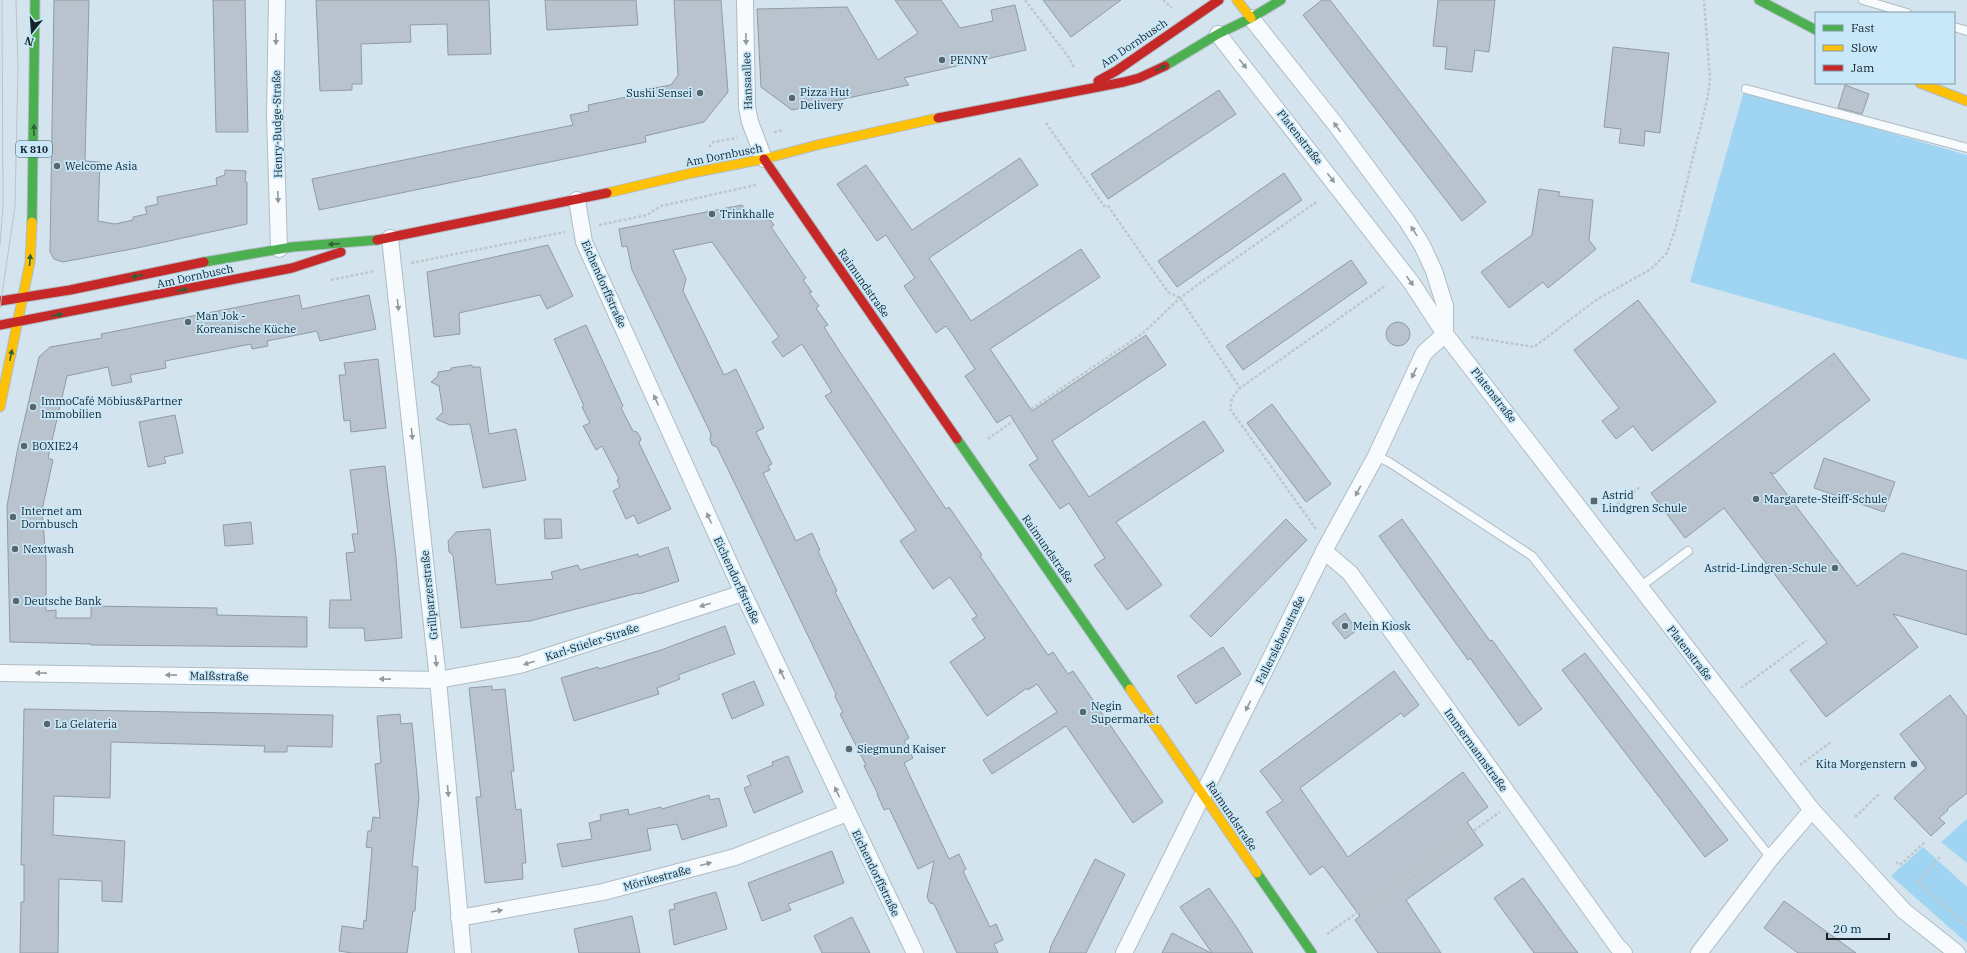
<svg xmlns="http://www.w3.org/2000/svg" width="1967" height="953" viewBox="0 0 1967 953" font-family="'IBM Plex Serif',serif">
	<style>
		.green { fill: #9fd5f2 }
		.building { fill: #b8c3cd; stroke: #909ba4 }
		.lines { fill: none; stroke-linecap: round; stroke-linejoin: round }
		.lane-casing { stroke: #afbcc4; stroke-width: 10 }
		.street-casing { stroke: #afbcc4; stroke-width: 18 }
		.fast-casing { stroke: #afbcc4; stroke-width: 11 }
		.slow-casing { stroke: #afbcc4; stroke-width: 11 }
		.jam-casing { stroke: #afbcc4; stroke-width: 11 }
		.path { stroke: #bfc7ca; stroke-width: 2.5; stroke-dasharray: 3 2; stroke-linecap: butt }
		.lane { stroke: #f8fbfd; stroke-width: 8 }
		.street { stroke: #f8fbfd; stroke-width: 16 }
		.fast { stroke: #4caf50; stroke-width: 9 }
		.slow { stroke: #ffc107; stroke-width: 9 }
		.jam { stroke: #c62828; stroke-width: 9 }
		.tram { stroke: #bec2c4; stroke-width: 1 }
		.oneway { fill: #92999d }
		.oneway2 { fill: #2e613a }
		.poi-dot { fill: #58666e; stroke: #c8e8fa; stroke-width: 1.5 }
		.labels { text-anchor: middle; stroke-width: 3.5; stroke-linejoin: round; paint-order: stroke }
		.shield { fill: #c8e8fa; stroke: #4b5d67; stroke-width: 1 }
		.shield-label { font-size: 10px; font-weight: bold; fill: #152228 }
		.street-label { font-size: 11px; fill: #152228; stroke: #c8e8fa }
		.poi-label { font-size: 11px; fill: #152228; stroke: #c8e8fa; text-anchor: start }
	</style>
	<rect width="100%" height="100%" fill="#d3e4ef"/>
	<g class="green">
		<polygon points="1744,91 1967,155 1967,360 1690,282"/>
		<polygon points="1967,819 1967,863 1941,842"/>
		<polygon points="1923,847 1967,887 1967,943 1891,876"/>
	</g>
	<g class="building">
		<polygon points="54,0 89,0 85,161 100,162 98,221 115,224 133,220 133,217 147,214 145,207 158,204 157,197 217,185 216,178 225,175 225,170 246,171 245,182 247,182 247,224 137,248 63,262 54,259 50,252"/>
		<polygon points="213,0 245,0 248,132 216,132"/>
		<polygon points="316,0 489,0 491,54 448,55 447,24 410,25 411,42 361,44 362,84 352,84 352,90 320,91"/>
		<polygon points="545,0 636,0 638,25 547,30"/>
		<polygon points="674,0 721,0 728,92 704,122 645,136 646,142 319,210 312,179 573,125 570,115 589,111 588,105 636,95 636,91 671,85 678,75"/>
		<polygon points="895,0 941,0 960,28 993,21 991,10 1015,5 1026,50 904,78 909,85 792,110 761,87 757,9 847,7 878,60 918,33"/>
		<polygon points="1043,0 1121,0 1071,37"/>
		<polygon points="1322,0 1330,0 1486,202 1462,221 1303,15"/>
		<polygon points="1438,0 1495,0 1489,52 1475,50 1472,72 1445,69 1447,47 1433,46"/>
		<polygon points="1613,47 1669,53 1660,133 1645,131 1644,146 1619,143 1621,129 1604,127"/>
		<polygon points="1845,85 1869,94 1862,114 1838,108"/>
		<polygon points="1219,90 1236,114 1108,199 1091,174"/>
		<polygon points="1020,158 1038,185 929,258 971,321 1081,249 1100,277 990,349 1032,411 1146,335 1166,365 1052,441 1089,497 1204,421 1224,451 1116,522 1162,585 1127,610 1094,565 1105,558 1069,503 1060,509 1029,465 1038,459 1010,415 997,423 965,376 975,369 952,334 946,326 936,333 904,286 915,278 886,235 877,241 837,184 866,165 912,230"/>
		<polygon points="1284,173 1302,200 1177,287 1158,261"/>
		<polygon points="1539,189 1560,192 1558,196 1593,200 1589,240 1596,249 1548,288 1543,282 1509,308 1481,272 1532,235"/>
		<polygon points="742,205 753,219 764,211 774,225 771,227 806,278 803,280 812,292 809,293 819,306 816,308 828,325 824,327 842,355 946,509 949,507 982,555 980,556 1048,655 1053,652 1068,674 1073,671 1163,802 1133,823 1066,726 992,774 983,760 1057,712 1037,684 1028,690 1027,688 987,716 950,662 985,638 972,619 977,616 950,577 933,589 900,541 916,530 825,396 832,392 802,344 783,357 772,342 779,337 712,242 673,250 686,279 683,291 724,375 736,369 764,428 756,432 772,464 768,466 770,470 763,473 796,541 812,533 820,550 818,551 837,591 835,592 909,738 904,741 913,758 904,763 924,806 949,859 959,854 966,869 963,871 990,927 996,924 1003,940 994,944 998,953 957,953 934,904 930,903 927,897 934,861 918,869 889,808 884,810 877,794 878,794 864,766 866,765 840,714 843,712 835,697 836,694 736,486 717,447 712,445 710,439 711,434 632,270 627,246 622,247 619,229"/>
		<polygon points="548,245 573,296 547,309 540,295 459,313 460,334 434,337 427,272"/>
		<polygon points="1351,260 1367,283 1243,370 1226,346"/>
		<polygon points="299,295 302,309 369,295 376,329 320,341 317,331 267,341 268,346 252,349 251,344 165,361 166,368 130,375 132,382 112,386 108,367 67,376 48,458 53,460 42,510 46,560 46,611 56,610 56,618 91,618 91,606 217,608 217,615 307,617 307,647 91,645 91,644 10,642 7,506 17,452 39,357 50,347 102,338 101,334"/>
		<polygon points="1638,300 1716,402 1652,451 1633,426 1616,439 1602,421 1619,408 1574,350"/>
		<circle cx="1398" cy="334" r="12"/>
		<polygon points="586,325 623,406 621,408 633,431 637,432 641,439 639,443 671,509 638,524 634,515 626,519 613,491 620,487 617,480 619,479 602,446 596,450 583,426 590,423 582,407 584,406 554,339"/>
		<polygon points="1834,353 1870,400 1774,474 1770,472 1857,586 1902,553 1967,571 1967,635 1893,614 1918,647 1826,717 1790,670 1827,643 1724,508 1685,538 1651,493"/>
		<polygon points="378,359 386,428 351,432 350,420 344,421 339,375 346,375 344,363"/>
		<polygon points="472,365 472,367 480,367 489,434 516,429 526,480 483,488 470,424 450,425 436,419 443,412 439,386 431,382 438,376 438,372 451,370 451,368"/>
		<polygon points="1272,404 1331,484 1306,502 1247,423"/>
		<polygon points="175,415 183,453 164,457 166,463 148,467 139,422"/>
		<polygon points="1824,458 1895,482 1884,512 1814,488"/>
		<polygon points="385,466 396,557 402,638 365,641 364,628 329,628 330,600 351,600 346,553 355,552 352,534 358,534 350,470"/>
		<polygon points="544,519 561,519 562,538 545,539"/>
		<polygon points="1286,519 1307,540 1211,637 1190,616"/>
		<polygon points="1402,519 1490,641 1492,640 1542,709 1519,726 1470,658 1468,660 1379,536"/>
		<polygon points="251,522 253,544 225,546 223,525"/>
		<polygon points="490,529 496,585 553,579 551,572 578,565 580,570 638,554 639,557 668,547 679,581 639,594 638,593 530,621 461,628 453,555 449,552 448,541 456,532"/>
		<polygon points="1345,613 1357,630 1345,639 1332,623"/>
		<polygon points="725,626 735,654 678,675 680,679 657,688 659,694 574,721 561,678 598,667 599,669 661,650"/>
		<polygon points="1223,647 1241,674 1196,704 1177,676"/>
		<polygon points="1585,653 1728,840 1705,857 1562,670"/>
		<polygon points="1394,671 1419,705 1404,717 1401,713 1300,788 1348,857 1463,772 1488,807 1467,822 1483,845 1406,900 1441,953 1378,953 1355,920 1360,916 1323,866 1310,875 1266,812 1283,801 1260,771"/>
		<polygon points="754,681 764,705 732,719 722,694"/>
		<polygon points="492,686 492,690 505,689 514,771 511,771 516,810 521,809 526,863 522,863 523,879 485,883 476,797 481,797 469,688"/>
		<polygon points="1950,695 1967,717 1967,793 1947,809 1948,810 1939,818 1945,823 1931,836 1894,798 1926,768 1900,734"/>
		<polygon points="24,709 333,715 332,747 287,746 287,752 264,752 265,746 111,742 110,798 54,796 53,835 125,841 122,902 102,901 102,881 59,879 58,953 20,953 21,902 24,902 24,865 21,865"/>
		<polygon points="400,714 401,724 412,723 419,798 412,866 418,867 415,911 413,911 407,953 352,953 339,951 342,926 363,929 364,920 366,921 372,848 366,847 368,831 371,831 373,817 380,818 375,764 381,763 377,716"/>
		<polygon points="788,756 803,792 754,813 744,788 751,785 747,776 773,765 772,762"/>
		<polygon points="709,795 710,800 719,798 727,826 682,840 677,824 647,829 651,850 562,867 557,844 592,839 589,823 601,820 600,815 628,809 629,815 661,807 662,809"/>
		<polygon points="832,851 844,883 788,904 791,910 762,921 748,883"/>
		<polygon points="1095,859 1125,874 1086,953 1049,953 1051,948 1050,948"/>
		<polygon points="1523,878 1568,940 1578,953 1534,953 1494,898"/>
		<polygon points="1209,888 1235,925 1253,953 1212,953 1180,907"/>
		<polygon points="716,892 727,929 674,945 669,910 675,909 674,904"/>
		<polygon points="1784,901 1856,953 1798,953 1764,928"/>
		<polygon points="632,916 640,953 579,953 574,929"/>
		<polygon points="852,917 870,953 822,953 814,936"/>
		<polygon points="1172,933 1211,953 1162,953"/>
	</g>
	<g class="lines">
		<defs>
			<g id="lane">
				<polyline points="1863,0 1907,13"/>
				<polyline points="1954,27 1967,31"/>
				<polyline points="1746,89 1967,148"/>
				<polyline points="1376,456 1389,462 1532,556 1771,858"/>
				<polyline points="1640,587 1688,551"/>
			</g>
			<g id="street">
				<polyline points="277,0 275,115 279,249"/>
				<polyline points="745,0 747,107 750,122 764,159"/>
				<polyline points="1251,18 1336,125 1407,221 1422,245 1434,271 1445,306 1445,334"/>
				<polyline points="1218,34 1411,282 1445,334 1812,810 1904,911 1957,953"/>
				<polyline points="577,200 584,242 743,593 915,953"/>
				<polyline points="390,238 438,680 463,953"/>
				<polyline points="1324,551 1350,573 1617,946 1624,953"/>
				<polyline points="0,673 438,680 520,665 743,593"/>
				<polyline points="459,918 603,892 735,857 847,813"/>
				<polyline points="1124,953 1324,551 1376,456 1424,353 1445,334"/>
				<polyline points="1699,953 1771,858 1812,810"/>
			</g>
			<g id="fast">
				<polyline points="1759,0 1816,30"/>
				<polyline points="1165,66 1218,34 1251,18 1281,0"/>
				<polyline points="32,222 35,0"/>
				<polyline points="204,262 292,247 377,240"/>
				<polyline points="957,439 1130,689"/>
				<polyline points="1257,873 1312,953"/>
			</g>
			<g id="slow">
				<polyline points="1237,0 1251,18"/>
				<polyline points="1920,83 1967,101"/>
				<polyline points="607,193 692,173 764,159 817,145 938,118"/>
				<polyline points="0,407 30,262 32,222"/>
				<polyline points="1130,689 1257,873"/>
			</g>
			<g id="jam">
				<polyline points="1098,81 1116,71 1219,0"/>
				<polyline points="938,118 1124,82 1139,78 1165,66"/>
				<polyline points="764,159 957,439"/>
				<polyline points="377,240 607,193"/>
				<polyline points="0,301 70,290 204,262"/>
				<polyline points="0,325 292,268 341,252"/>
			</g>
		</defs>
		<use href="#lane" class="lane-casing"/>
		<use href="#street" class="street-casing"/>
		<use href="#fast" class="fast-casing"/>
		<use href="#slow" class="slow-casing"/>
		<use href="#jam" class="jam-casing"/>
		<g class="path">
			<polyline points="1025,0 1070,59 1074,68"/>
			<polyline points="1163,0 1172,8"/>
			<polyline points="1046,123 1104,206 1108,206 1168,292 1180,298 1240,388"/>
			<polyline points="774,132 784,130"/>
			<polyline points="709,147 713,142 737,138"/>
			<polyline points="599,225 647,215 661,206 756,185"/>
			<polyline points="411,263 565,232"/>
			<polyline points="331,280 375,271"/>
			<polyline points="1471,337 1534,347 1596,300 1651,269 1667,253 1675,230 1708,96 1710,79 1704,0"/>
			<polyline points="1031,409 1142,334 1180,298 1200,283 1318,201"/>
			<polyline points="988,439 1013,421"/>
			<polyline points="1605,513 1640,487"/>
			<polyline points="1316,529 1230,409 1232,398 1240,388 1385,286"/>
			<polyline points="1741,688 1807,640"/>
			<polyline points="1800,765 1831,742"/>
			<polyline points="1855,817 1879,794"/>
			<polyline points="1940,857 1918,882 1967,926"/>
			<polyline points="1896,862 1900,865 1925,842"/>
			<polyline points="1327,934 1500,812"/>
		</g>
		<use href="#lane" class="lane"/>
		<use href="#street" class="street"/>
		<use href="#fast" class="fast"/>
		<use href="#slow" class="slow"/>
		<use href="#jam" class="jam"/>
		<g class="tram">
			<polyline points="0,244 3,206 2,0"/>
			<polyline points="0,308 15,206 18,69 16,0"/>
		</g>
	</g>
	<defs><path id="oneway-solid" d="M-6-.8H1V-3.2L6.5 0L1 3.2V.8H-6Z"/></defs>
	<g class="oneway">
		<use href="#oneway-solid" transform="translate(276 39) rotate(91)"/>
		<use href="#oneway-solid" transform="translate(746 39) rotate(89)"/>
		<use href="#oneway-solid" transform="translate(1243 64) rotate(51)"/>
		<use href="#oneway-solid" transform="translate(1337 127) rotate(-126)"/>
		<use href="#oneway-solid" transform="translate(1331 178) rotate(52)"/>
		<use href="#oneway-solid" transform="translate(278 197) rotate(88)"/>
		<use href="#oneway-solid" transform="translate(1414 231) rotate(-122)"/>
		<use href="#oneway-solid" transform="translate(1410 281) rotate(54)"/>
		<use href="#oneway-solid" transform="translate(398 305) rotate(84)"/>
		<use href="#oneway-solid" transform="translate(1414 373) rotate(115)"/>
		<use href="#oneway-solid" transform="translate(656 400) rotate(-114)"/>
		<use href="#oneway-solid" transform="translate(412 434) rotate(84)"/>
		<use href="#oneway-solid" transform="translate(1358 491) rotate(118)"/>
		<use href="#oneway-solid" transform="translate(709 518) rotate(-114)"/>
		<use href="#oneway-solid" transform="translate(705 605) rotate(162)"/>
		<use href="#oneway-solid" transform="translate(436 661) rotate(84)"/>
		<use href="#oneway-solid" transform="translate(529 663) rotate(162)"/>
		<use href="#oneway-solid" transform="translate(41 673) rotate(-179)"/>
		<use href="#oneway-solid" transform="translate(782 674) rotate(-115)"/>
		<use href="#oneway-solid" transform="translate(171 675) rotate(-179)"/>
		<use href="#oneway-solid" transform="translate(385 679) rotate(-179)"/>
		<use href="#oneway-solid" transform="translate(1248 706) rotate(116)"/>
		<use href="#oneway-solid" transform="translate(448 791) rotate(85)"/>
		<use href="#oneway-solid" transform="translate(837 792) rotate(-115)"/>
		<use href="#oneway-solid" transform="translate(706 864) rotate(-15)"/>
		<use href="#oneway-solid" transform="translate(497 911) rotate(-10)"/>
	</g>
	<g class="oneway2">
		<use href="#oneway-solid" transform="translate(1161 68) rotate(-25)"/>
		<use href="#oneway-solid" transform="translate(34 130) rotate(-90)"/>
		<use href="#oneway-solid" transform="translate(334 244) rotate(175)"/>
		<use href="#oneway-solid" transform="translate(30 260) rotate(-85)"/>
		<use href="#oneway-solid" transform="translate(137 276) rotate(169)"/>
		<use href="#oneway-solid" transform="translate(182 290) rotate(-12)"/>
		<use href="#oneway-solid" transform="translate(57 315) rotate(-11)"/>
		<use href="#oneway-solid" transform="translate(11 355) rotate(-78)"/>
	</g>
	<g class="poi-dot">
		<circle cx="942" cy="60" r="4"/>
		<circle cx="700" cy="93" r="4"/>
		<circle cx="792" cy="98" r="4"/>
		<circle cx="57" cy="166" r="4"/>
		<circle cx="712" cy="214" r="4"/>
		<circle cx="188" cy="322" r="4"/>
		<circle cx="33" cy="407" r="4"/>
		<circle cx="24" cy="446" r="4"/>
		<circle cx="1756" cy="499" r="4"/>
		<rect x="1590" y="497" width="8" height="8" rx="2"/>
		<circle cx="13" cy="517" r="4"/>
		<circle cx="15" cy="549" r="4"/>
		<circle cx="1835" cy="568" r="4"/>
		<circle cx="16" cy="601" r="4"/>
		<circle cx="1345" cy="626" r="4"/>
		<circle cx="1083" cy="712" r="4"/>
		<circle cx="47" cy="724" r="4"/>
		<circle cx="849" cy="749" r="4"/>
		<circle cx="1914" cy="764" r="4"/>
	</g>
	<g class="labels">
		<rect class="shield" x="16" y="141" width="36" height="16" rx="3"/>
		<g class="shield-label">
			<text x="34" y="153">K 810</text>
		</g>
		<g class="street-label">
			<text transform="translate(1134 43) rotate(-34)" y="4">Am Dornbusch</text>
			<text transform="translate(747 81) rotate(-92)" y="4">Hansaallee</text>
			<text transform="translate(277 124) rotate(-91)" y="4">Henry-Budge-Straße</text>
			<text transform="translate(1300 137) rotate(52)" y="4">Platenstraße</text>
			<text transform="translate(724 155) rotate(-11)" y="4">Am Dornbusch</text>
			<text transform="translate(195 276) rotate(-12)" y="4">Am Dornbusch</text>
			<text transform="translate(864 283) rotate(55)" y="4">Raimundstraße</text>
			<text transform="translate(604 284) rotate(66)" y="4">Eichendorffstraße</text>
			<text transform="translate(1494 395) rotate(52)" y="4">Platenstraße</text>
			<text transform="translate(1048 549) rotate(55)" y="4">Raimundstraße</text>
			<text transform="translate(737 580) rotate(65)" y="4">Eichendorffstraße</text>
			<text transform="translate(429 595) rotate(-96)" y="4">Grillparzerstraße</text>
			<text transform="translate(1280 640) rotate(-64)" y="4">Fallerslebenstraße</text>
			<text transform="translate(592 642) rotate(-18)" y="4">Karl-Stieler-Straße</text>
			<text transform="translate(1690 653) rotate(52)" y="4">Platenstraße</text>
			<text transform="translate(219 676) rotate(1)" y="4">Malßstraße</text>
			<text transform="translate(1476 750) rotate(54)" y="4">Immermannstraße</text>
			<text transform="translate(1232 816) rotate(56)" y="4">Raimundstraße</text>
			<text transform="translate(876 873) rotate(64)" y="4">Eichendorffstraße</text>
			<text transform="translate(657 878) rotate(-15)" y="4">Mörikestraße</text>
		</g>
		<g class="poi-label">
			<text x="950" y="64">PENNY</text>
			<text x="800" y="96">Pizza Hut<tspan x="800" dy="13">Delivery</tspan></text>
			<text x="692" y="97" text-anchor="end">Sushi Sensei</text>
			<text x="65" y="170">Welcome Asia</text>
			<text x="720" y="218">Trinkhalle</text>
			<text x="196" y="320">Man Jok -<tspan x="196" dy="13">Koreanische Küche</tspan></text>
			<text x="41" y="405">ImmoCafé Möbius&amp;Partner<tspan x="41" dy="13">Immobilien</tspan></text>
			<text x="32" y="450">BOXIE24</text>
			<text x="1602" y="499">Astrid<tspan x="1602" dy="13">Lindgren Schule</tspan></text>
			<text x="1764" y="503">Margarete-Steiff-Schule</text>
			<text x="21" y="515">Internet am<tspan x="21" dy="13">Dornbusch</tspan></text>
			<text x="23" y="553">Nextwash</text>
			<text x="1827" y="572" text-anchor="end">Astrid-Lindgren-Schule</text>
			<text x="24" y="605">Deutsche Bank</text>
			<text x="1353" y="630">Mein Kiosk</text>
			<text x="1091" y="710">Negin<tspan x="1091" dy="13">Supermarket</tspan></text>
			<text x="55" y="728">La Gelateria</text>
			<text x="857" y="753">Siegmund Kaiser</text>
			<text x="1906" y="768" text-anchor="end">Kita Morgenstern</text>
		</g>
	</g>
	<rect x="1815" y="12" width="140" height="72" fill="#c8e8fa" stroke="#8099a6"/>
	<rect x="1823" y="25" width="20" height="6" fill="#4caf50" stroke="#8099a6"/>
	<text x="1851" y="32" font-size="12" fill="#152228">Fast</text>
	<rect x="1823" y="45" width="20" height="6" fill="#ffc107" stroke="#8099a6"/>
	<text x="1851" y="52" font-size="12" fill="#152228">Slow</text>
	<rect x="1823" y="65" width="20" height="6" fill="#c62828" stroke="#8099a6"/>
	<text x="1851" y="72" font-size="12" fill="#152228">Jam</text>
	<g transform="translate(32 32) rotate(197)" stroke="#c8e8fa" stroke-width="3" paint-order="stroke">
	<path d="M0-3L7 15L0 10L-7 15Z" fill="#152228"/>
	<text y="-6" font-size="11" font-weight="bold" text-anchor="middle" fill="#152228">N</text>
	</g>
	<path d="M1827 933v6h62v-6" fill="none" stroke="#152228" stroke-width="2"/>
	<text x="1833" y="933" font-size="12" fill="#152228" stroke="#c8e8fa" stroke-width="3" paint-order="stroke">20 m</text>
</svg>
